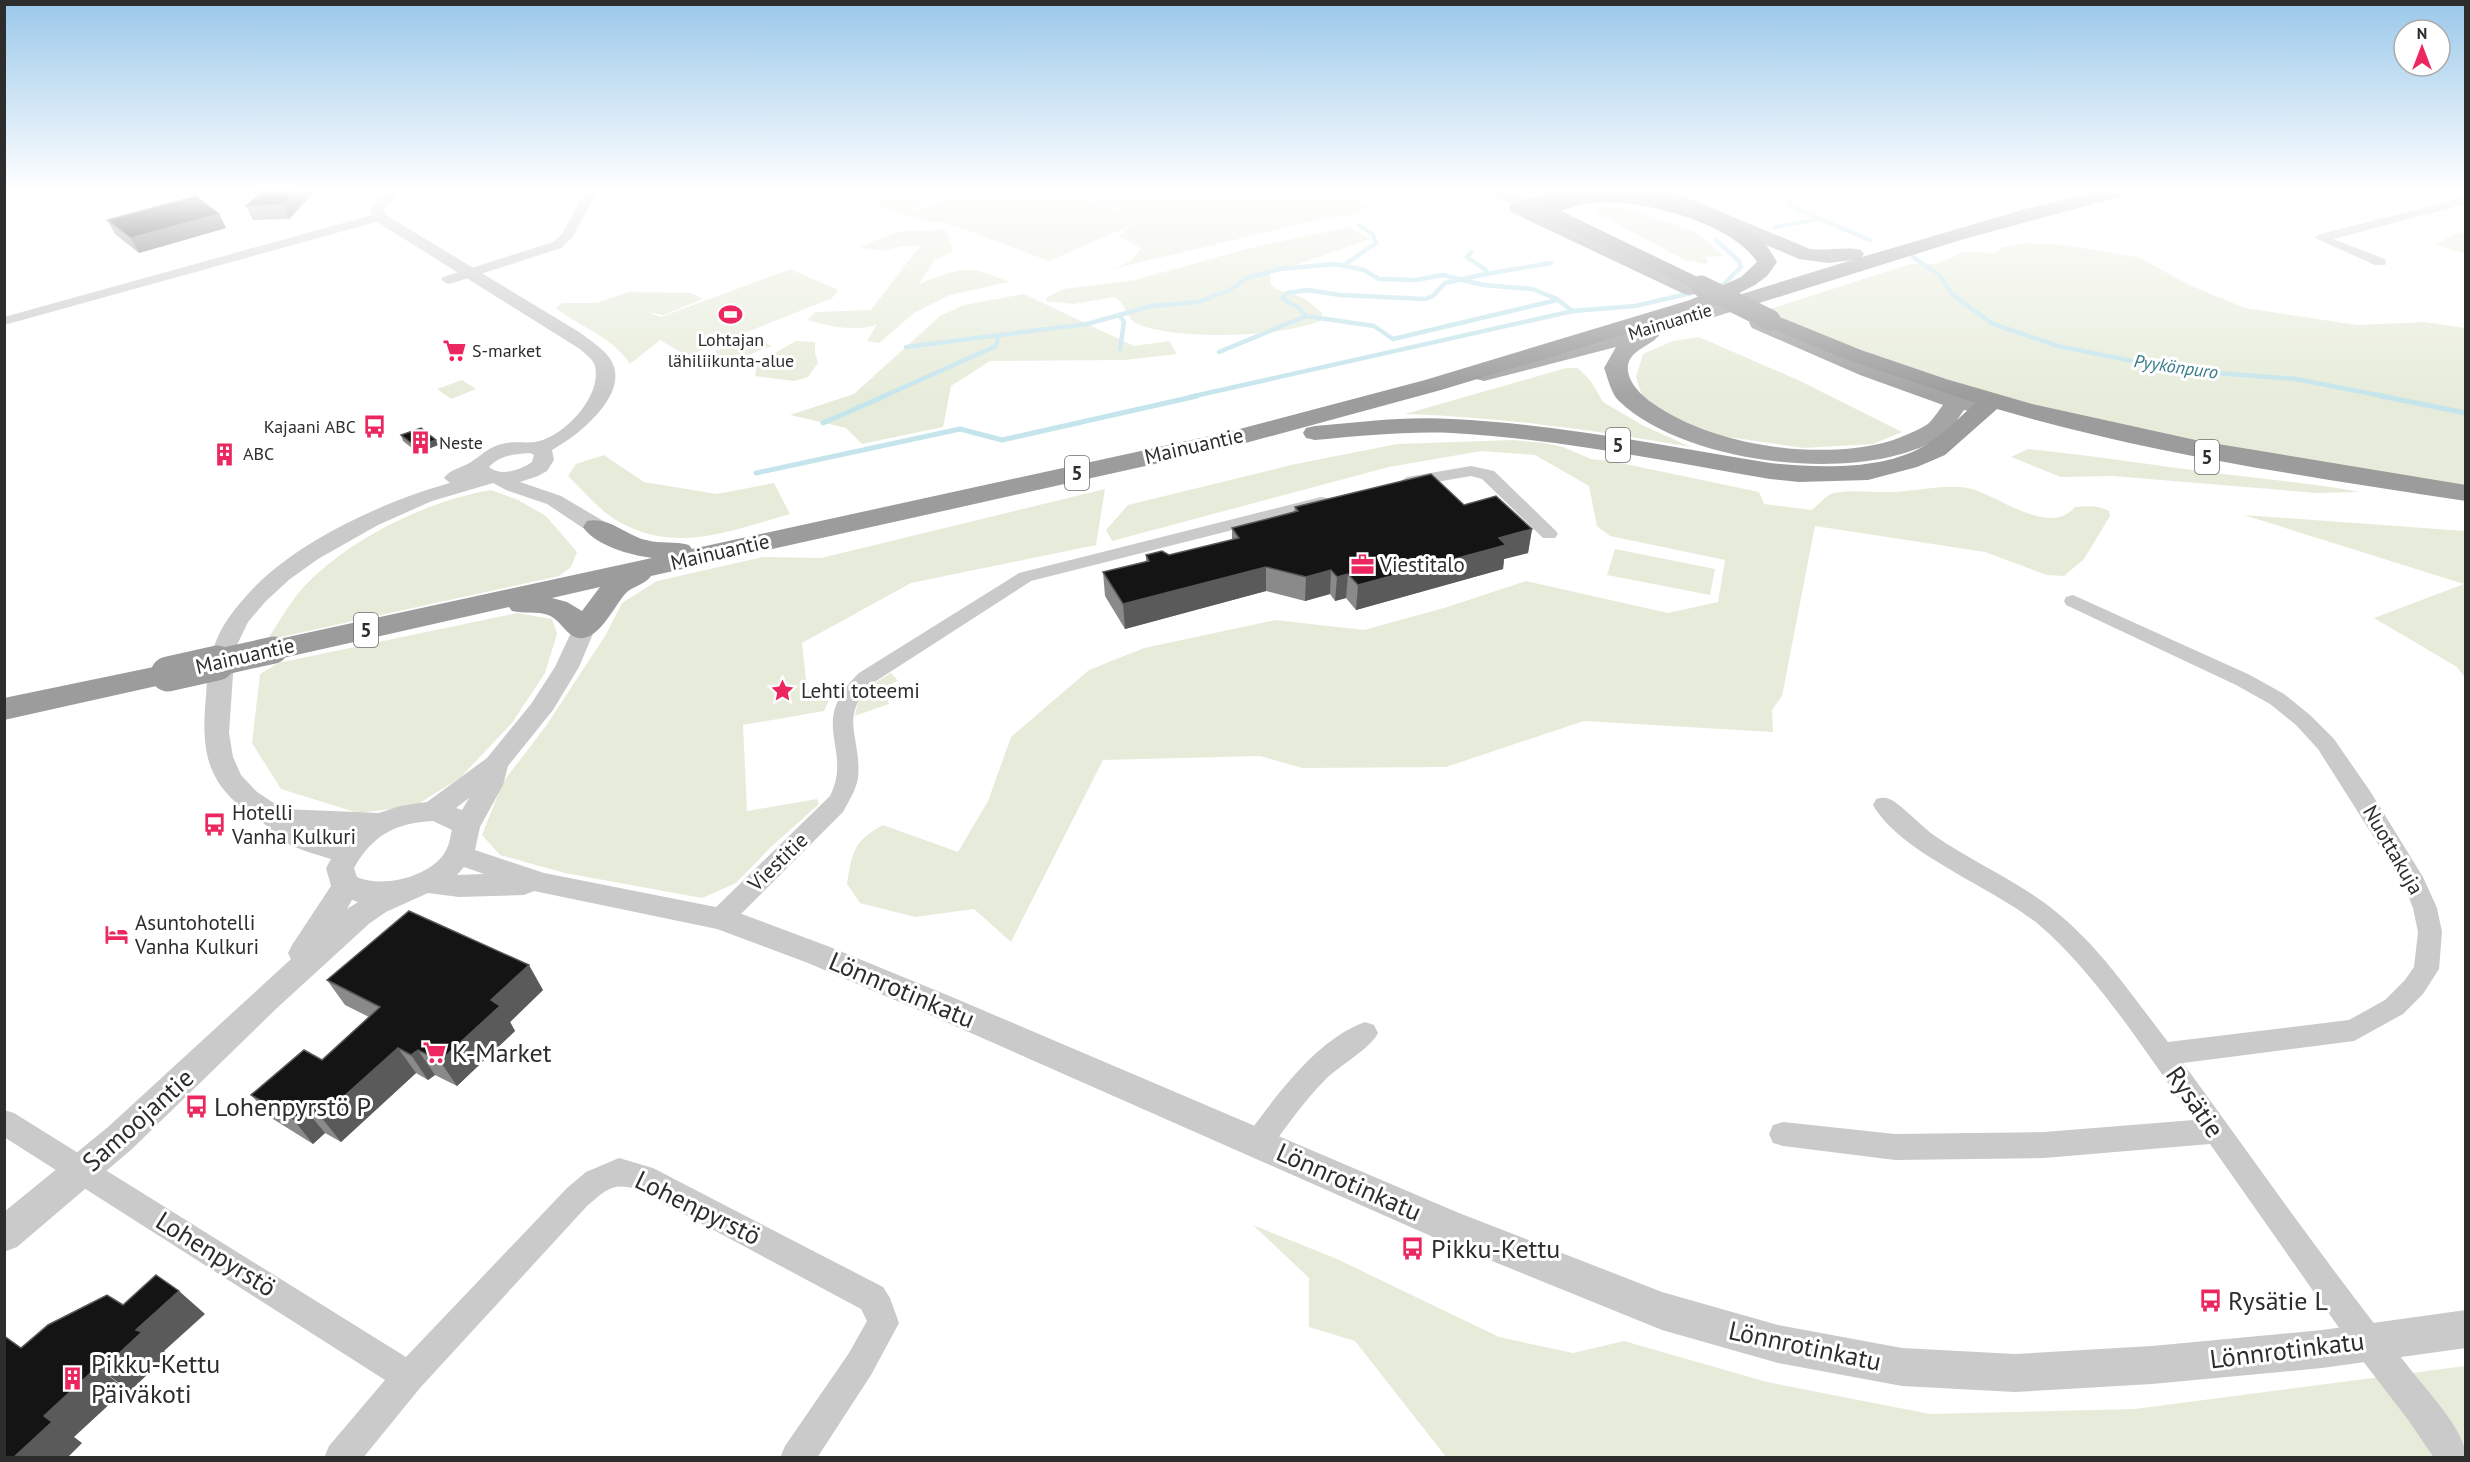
<svg xmlns="http://www.w3.org/2000/svg" width="2470" height="1462" viewBox="0 0 2470 1462" font-family="'PT Sans',sans-serif">
	<style>
		.green { fill: #e7ecda }
		.lines { fill: none; stroke-linecap: round; stroke-linejoin: round }
		.stream-far1 { stroke: #c5e5ec; stroke-width: 4.5 }
		.stream { stroke: #c5e5ec; stroke-width: 5 }
		.minor { fill: #cacaca; fill-rule: evenodd }
		.tertiary { fill: #cacaca; fill-rule: evenodd }
		.primary { fill: #a5a5a5; fill-rule: evenodd }
		.trunk { fill: #9c9c9c; fill-rule: evenodd }
		.trunk-bridge-far2 { stroke: #9c9c9c; stroke-width: 21 }
		.trunk-bridge-far1 { stroke: #9c9c9c; stroke-width: 27 }
		.trunk-bridge { stroke: #9c9c9c; stroke-width: 35 }
		.wall { fill: #8a8a8a }
		.shaded-wall { fill: #5a5a5a }
		.building { fill: #141414; stroke: #5a5a5a; stroke-width: 1.5 }
		.labels { text-anchor: middle; stroke-width: 6; stroke-linejoin: round; paint-order: stroke }
		.far-street-label { font-size: 18px; fill: #2d2d2d; stroke: #fff }
		.far-poi-label { font-size: 18px; fill: #2d2d2d; stroke: #fff; text-anchor: start }
		.far-water-label { font-size: 18px; font-style: italic; fill: #367c8c; stroke: #fff }
		.shield { fill: #fff; stroke: #6c6c6c; stroke-width: 1.5 }
		.shield-label { font-size: 20px; font-weight: bold; fill: #2d2d2d }
		.street-label { font-size: 21px; fill: #2d2d2d; stroke: #fff }
		.poi-label { font-size: 21px; fill: #2d2d2d; stroke: #fff; text-anchor: start }
		.near-street-label { font-size: 26px; fill: #2d2d2d; stroke: #fff }
		.near-poi-label { font-size: 26px; fill: #2d2d2d; stroke: #fff; text-anchor: start }
	</style>
	<rect width="100%" height="100%" fill="#fff"/>
	<g class="green">
		<path d="M849 192H951L910 210 921 214 915 211 969 192H1062L1129 214 1075 192H1314L1356 199 1366 207 1355 215 1326 218 1112 269 1131 261 1141 248 1119 236 1134 224 1049 261 945 222C918 225 873 203 849 192Z"/>
		<polygon points="1606,207 1629,209 1695,232 1724,256 1705,257 1709,262 1704,264 1685,260 1600,215 1593,209"/>
		<path d="M1349 227 1370 239 1270 274 1271 285C1279 292 1288 292 1298 296 1308 300 1314 306 1322 313V320C1285 337 1176 341 1138 324 1126 319 1126 304 1115 297L1074 304 1046 301 1047 297 1064 289 1135 280 1247 249Z"/>
		<path d="M946 230 953 252 934 260 919 284C962 268 965 263 1009 282L950 295 914 313 879 343 867 341 877 324C857 333 828 326 808 320L815 312 871 310 920 246H902L883 251 858 247 901 231Z"/>
		<polygon points="2465,232 2465,254 2436,245 2452,235"/>
		<path d="M2024 243 2065 245 2140 258 2189 285 2245 308 2357 325 2425 322 2465 328V486C2270 455 2071 428 1884 359 1844 345 1804 331 1767 310L1910 264H1937L1964 252 1995 253 2002 247Z"/>
		<path d="M790 269 838 290 832 298 687 356 660 340 630 364C612 336 581 328 556 308L562 303H597L628 292 691 293 703 299 663 315 647 312 661 317Z"/>
		<polygon points="1024,294 1134,346 1169,341 1177,354 1124,360 990,361 951,386 943,427 862,444 846,428 790,415 854,394 940,316 964,305"/>
		<polygon points="1699,337 1798,380 1902,432 1873,444 1804,448 1721,436 1670,416 1642,396 1636,377 1643,354 1673,341"/>
		<polygon points="759,338 771,346 719,367 706,364 697,358 749,339"/>
		<polygon points="796,341 815,342 815,353 818,363 808,377 794,381 755,376 757,363"/>
		<path d="M1566 368H1578L1590 380 1603 402 1644 426 1691 447C1596 430 1502 417 1405 414Z"/>
		<polygon points="462,380 476,389 451,399 437,389"/>
		<path d="M1513 440 1545 443 1563 447 1591 459 1616 462 1759 492 1764 504 1812 510C1818 505 1826 495 1834 493 1852 489 1875 493 1894 492 1919 491 1943 484 1968 488 1997 494 2049 538 2075 507 2086 506 2099 505 2109 511L2110 516 2084 559 2064 576 2047 575 1985 552 1815 526 1782 696 1772 710 1773 732 1584 721 1446 767 1302 768 1260 756 1103 760 1011 942 974 909 915 917 860 903 847 884C852 853 853 841 883 825L958 852 988 801 1011 737 1089 670 1144 648 1276 620 1364 630 1444 608 1526 581 1668 613 1718 602 1725 560 1610 536 1597 526 1589 486 1535 455 1481 451 1389 467 1112 541 1106 530 1128 505 1291 465 1397 444Z"/>
		<path d="M2028 449C2091 455 2152 465 2215 473 2264 479 2312 483 2360 492L2317 493 2113 476 2061 477 2011 457Z"/>
		<path d="M604 455 644 482 717 494 774 483 790 514C730 531 674 555 616 520 599 510 583 490 568 476L576 464Z"/>
		<polygon points="1105,489 1096,545 911,583 802,643 807,689 835,686 824,711 743,725 747,811 817,799 819,804 771,847 736,883 702,898 565,873 500,855 482,835 503,782 546,726 605,636 622,603 657,581 763,557 821,558"/>
		<path d="M491 490 518 500 546 516 577 552 571 567 559 576 267 640C278 624 288 605 301 590 346 540 426 501 491 490Z"/>
		<polygon points="2244,515 2465,531 2465,678 2457,667 2374,618 2464,584"/>
		<polygon points="1615,549 1715,569 1710,595 1607,575"/>
		<polygon points="517,613 552,619 557,634 545,673 512,723 461,777 415,806 358,813 281,789 252,743 260,674 278,663"/>
		<path d="M891 673 898 681 883 687 889 704 855 716C859 690 870 686 891 673Z"/>
		<polygon points="1253,1225 1337,1259 1499,1337 1573,1353 1624,1341 1767,1382 1930,1414 2135,1409 2465,1366 2465,1457 1446,1457 1355,1341 1309,1327 1309,1278"/>
	</g>
	<g class="lines">
		<g class="stream-far1">
			<polyline points="1782,192 1785,198"/>
			<polyline points="1788,203 1794,208 1870,240"/>
			<polyline points="1775,227 1819,219"/>
			<polyline points="1716,240 1739,261 1741,267 1723,285 1716,287"/>
			<polyline points="1913,257 1939,275 1954,296 1993,324 2058,346 2177,370 2296,379 2388,397"/>
			<polyline points="1344,265 1376,243 1373,235 1359,225"/>
			<polyline points="1486,274 1551,263"/>
			<polyline points="1119,315 1124,322 1120,349"/>
			<polyline points="1306,316 1299,308 1282,298 1287,293 1308,290 1340,295 1425,299 1433,296 1445,283 1486,274 1486,270 1467,257 1471,252"/>
			<polyline points="906,347 1087,324 1152,306 1199,302 1230,290 1247,278 1280,269 1335,264 1364,270 1379,279 1416,280 1443,275 1483,285 1532,289 1555,298 1573,311"/>
			<polyline points="1219,352 1306,316 1374,326 1393,339 1557,300"/>
			<polyline points="882,397 996,346 999,335"/>
			<polyline points="1190,397 1573,311 1635,306 1696,292"/>
		</g>
		<g class="stream">
			<polyline points="2381,396 2466,413"/>
			<polyline points="823,423 885,396"/>
			<polyline points="756,473 960,429 1002,440 1197,396"/>
		</g>
		<g class="minor">
			<polygon points="585,192 597,192 573,236 561,248 453,283 448,284 441,280 443,277 553,242 562,234"/>
			<polygon points="2466,197 2466,204 2333,239 2385,259 2386,262 2385,265 2375,265 2315,238 2317,235"/>
			<polygon points="379,213 383,214 383,220 4,325 4,317"/>
			<polygon points="1471,466 1494,471 1555,530 1558,534 1555,538 1543,538 1482,479 1471,476 1407,487 1399,482 1407,477"/>
			<path d="M1321 497 1327 498 1330 502 1327 506 1031 581 873 683C837 718 862 736 858 778 856 790 849 801 843 812L730 925 721 927 712 925 709 918 712 911 830 796C854 748 806 724 859 673L1019 573Z"/>
			<path d="M2073 595 2250 675 2284 694 2310 715 2334 739 2370 791 2423 877 2437 908 2442 932 2439 969 2423 994 2403 1014 2354 1041 2183 1063C2258 1166 2331 1271 2411 1370 2427 1391 2466 1431 2466 1458H2434L2409 1421 2356 1352 2210 1144 2044 1158 1895 1160 1783 1146 1773 1143 1769 1134 1773 1125 1783 1122 1895 1134 2044 1132 2194 1120C2149 1057 2097 974 2038 924 1993 887 1901 854 1873 805L1876 799C1881 798 1884 797 1889 799 1899 802 1923 828 1935 836 1974 863 2018 881 2055 911 2100 947 2133 997 2168 1042L2349 1020 2385 1000 2405 980 2414 967 2418 932 2413 908 2404 885 2318 749 2296 725 2270 704 2236 685 2066 605 2064 601 2066 597Z"/>
			<path d="M1365 1022 1374 1025 1378 1033C1370 1049 1340 1065 1326 1079 1304 1101 1286 1127 1268 1152L1258 1156 1248 1152 1244 1143 1248 1134C1277 1095 1317 1039 1365 1022Z"/>
			<path d="M4 1110 14 1113 406 1357 567 1188 586 1172 619 1158 653 1168 883 1287 890 1298 899 1323 871 1375 817 1458H780L785 1446 849 1353 867 1321 861 1309 637 1189C612 1182 606 1190 587 1206L420 1388 363 1458H324L329 1446 385 1380 4 1137Z"/>
		</g>
		<g class="tertiary">
			<path d="M386 192H400L384 210 386 215 579 332C590 340 604 349 611 360 631 394 578 436 552 450L554 460 547 471 538 476 520 482 561 496 605 522 608 527 605 532 597 533 589 532 547 504 506 490 493 483 432 501 378 525 318 559 290 579 266 601 248 622 237 645 234 660 229 733 233 757 241 775 257 792 283 809 379 813 400 806 427 802 487 758 531 704 555 667 575 624 583 622 591 624 595 629 579 667 553 710 508 766 503 785 480 827 475 850 544 873 731 910 830 947 952 997 1459 1213 1662 1292 1778 1325 1902 1348 2015 1354 2152 1346 2322 1330 2466 1310V1348L2322 1368 2152 1384 2015 1392 1902 1386 1778 1363 1662 1330 1433 1237 930 1015 808 963 717 929 534 891 524 895 459 897 428 893 386 912 370 923 277 1008 132 1149 17 1247 4 1252V1212L108 1127 291 959 288 953 292 945 331 886 326 868 331 859C315 854 298 850 284 841 276 836 271 828 263 823 209 788 200 759 206 696 209 650 216 629 248 594 293 543 384 501 450 483L444 478C450 469 462 468 471 462 485 453 489 446 507 443 517 441 530 444 539 441 566 434 602 396 595 366 593 359 585 354 580 349L374 220 370 210ZM530 453 534 455 532 462C520 470 501 477 489 467 501 455 514 454 530 453ZM469 798 462 810 456 808ZM433 821 452 830C450 836 450 843 447 848 436 876 382 889 357 877L354 868C373 835 395 823 433 821ZM310 830 350 832 341 841ZM464 867 484 874 457 875ZM352 900 358 902 347 909Z"/>
			<polygon points="1490,192 1509,192 1550,208 1552,211 1545,215 1540,214 1492,195"/>
		</g>
		<g class="primary">
			<polygon points="1551,192 1587,192 1585,196 1535,209 1696,285 1700,289 1696,293 1689,295 1682,293 1511,212 1509,208 1511,204"/>
			<path d="M1628 192H1667L1679 194 1810 249C1826 251 1846 246 1861 250L1864 254 1862 257 2029 208 2096 192H2125L2123 196 1964 239 1660 334C1652 346 1631 349 1628 365 1626 380 1640 394 1651 402 1710 445 1813 460 1883 443 1893 441 1922 429 1929 423 1934 418 1939 410 1943 405L1860 375 1752 328 1749 323 1752 318 1760 316 1933 386 1953 392C1959 385 1965 386 1973 388L1977 393 1974 398 1990 402 1993 407 1990 412 1981 414 1964 410C1958 418 1952 430 1944 435 1867 487 1685 465 1619 401 1611 394 1608 378 1604 368L1616 347 1484 381 1476 379 1472 374 1476 369 1635 327 1852 260 1829 263 1799 259 1667 203 1630 196Z"/>
		</g>
		<g class="trunk">
			<path d="M1594 192C1646 192 1724 207 1764 243 1769 248 1773 256 1777 262L1767 276 1755 285 1706 310 1441 390 1231 447 651 576C645 585 632 586 625 594 613 608 595 648 573 636 563 630 559 619 548 615 537 611 523 614 512 611L509 607 274 660 263 657 259 650 263 643 274 640 652 558C630 555 596 546 583 527L587 521C609 516 625 535 646 540 660 544 675 541 689 545L692 549 1228 432 1425 380 1690 300 1741 277 1757 262C1734 225 1652 203 1611 202 1594 201 1577 205 1561 211L1708 282 1711 286 1708 290 1701 292 1538 215 1536 211C1544 199 1579 194 1594 192ZM600 587 582 611 567 602 552 598Z"/>
			<path d="M1770 313 1861 350 1946 379 2032 404 2200 441 2466 485V501C2308 477 2150 454 1997 409L1945 455 1917 467 1868 480 1799 482 1770 479C1665 461 1559 439 1452 433 1407 431 1361 436 1315 440L1306 438 1303 433 1306 428 1315 426C1361 422 1406 416 1452 419 1559 424 1665 446 1770 463 1817 468 1886 471 1927 444 1942 435 1963 414 1976 403L1845 359 1762 325 1759 320 1762 315Z"/>
			<polygon points="168,664 179,667 184,674 179,681 4,720 4,698"/>
		</g>
		<polyline class="trunk-bridge-far2" points="1701,286 1770,320"/>
		<polyline class="trunk-bridge-far1" points="211,664 274,650"/>
		<polyline class="trunk-bridge" points="168,674 217,663"/>
	</g>
	<g class="wall">
		<polygon points="314,192 289,219 253,220 246,206"/>
		<polygon points="219,214 226,228 139,253 115,234 107,220"/>
		<polygon points="401,435 438,445 418,453 403,441"/>
		<polygon points="1464,505 1532,529 1528,553 1504,559 1503,569 1356,610 1346,598 1335,601 1330,594 1305,601 1266,591 1125,629 1105,596 1103,572 1146,562 1146,555 1169,555 1232,540 1232,528 1294,512 1295,507"/>
		<polygon points="327,980 543,990 510,1022 515,1031 457,1086 435,1075 428,1080 416,1073 341,1142 325,1133 313,1144 273,1119 251,1095 322,1060 369,1017 345,1005"/>
	</g>
	<g class="shaded-wall">
		<polygon points="294,192 314,192 289,219 283,204"/>
		<polygon points="219,214 226,228 139,253 131,238"/>
		<polygon points="436,440 438,445 418,453 416,447"/>
		<polygon points="1532,529 1528,553 1504,559 1503,569 1356,610 1358,585 1499,538"/>
		<polygon points="1266,567 1266,591 1125,629 1123,604"/>
		<polygon points="1331,570 1330,594 1305,601 1306,577"/>
		<polygon points="1348,574 1346,598 1335,601 1337,577"/>
		<polygon points="529,965 543,990 510,1022 515,1031 457,1086 440,1061 491,1000"/>
		<polygon points="398,1048 416,1073 341,1142 321,1117"/>
		<polygon points="418,1050 435,1075 428,1080 411,1055"/>
		<polygon points="305,1109 325,1133 313,1144 293,1119"/>
		<polygon points="179,1291 205,1314 164,1351 168,1355 130,1391 101,1370 136,1330"/>
		<polygon points="97,1367 126,1389 74,1437 82,1443 67,1458 13,1458 44,1416"/>
	</g>
	<g class="building">
		<polygon points="261,192 294,192 283,204 246,206"/>
		<polygon points="196,196 219,214 131,238 107,220"/>
		<polygon points="421,428 436,440 416,447 401,435"/>
		<polygon points="1431,474 1464,505 1496,496 1532,529 1499,538 1506,545 1358,585 1348,574 1337,577 1331,570 1306,577 1266,567 1123,604 1103,572 1149,561 1146,555 1162,551 1169,555 1239,538 1232,528 1298,511 1295,507"/>
		<polygon points="409,911 529,965 491,1000 500,1006 440,1061 418,1050 411,1055 398,1048 321,1117 305,1109 293,1119 251,1095 304,1050 322,1060 380,1007 327,980"/>
		<polygon points="156,1275 179,1291 136,1330 142,1332 101,1370 97,1367 44,1416 52,1422 13,1458 4,1458 4,1336 21,1348 48,1325 107,1295 123,1305"/>
	</g>
	<linearGradient id="sky" x2="0" y2="1"><stop stop-color="#9ac8ea"/><stop offset="0.48" stop-color="#fff"/><stop offset="1" stop-color="#fff" stop-opacity="0"/></linearGradient>
	<rect width="2470" height="396" fill="url(#sky)"/>
	<defs>
		<symbol id="stadium-bare" viewBox="-9 -9 18 18"><path d="M0-5a6.5 5 0 1 0 0 10a6.5 5 0 1 0 0-10ZM-3.5-1.8h7v3.6h-7Z" fill="#ec275f" stroke="#fff" stroke-width="2.5" paint-order="stroke"/></symbol>
		<symbol id="supermarket-bare" viewBox="-9 -9 18 18"><path d="M-6-5.5h2.5l.6 2H6L4.5 2H-2.5L-4.4-4H-6ZM-1.5 3.2a1.3 1.3 0 1 0 .1 0ZM3 3.2a1.3 1.3 0 1 0 .1 0Z" fill="#ec275f" stroke="#fff" stroke-width="2.5" paint-order="stroke"/></symbol>
		<symbol id="bus-bare" viewBox="-9 -9 18 18"><path d="M-5-6H5V4H4V6H2V4H-2V6H-4V4H-5ZM-3.5-4V0h7V-4ZM-3.5 1.2v1.5H-2V1.2ZM2 1.2v1.5H3.5V1.2Z" fill="#ec275f" stroke="#fff" stroke-width="2.5" paint-order="stroke"/></symbol>
		<symbol id="building-bare" viewBox="-9 -9 18 18"><path d="M-4-6H4V6H1V3H-1V6H-4ZM-2.5-4.3h1.7v1.8h-1.7ZM.8-4.3h1.7v1.8H.8ZM-2.5-1h1.7V.8h-1.7ZM.8-1h1.7V.8H.8Z" fill="#ec275f" stroke="#fff" stroke-width="2.5" paint-order="stroke"/></symbol>
		<symbol id="office-bare" viewBox="-9 -9 18 18"><path d="M-6-3h4V-5.5h4V-3h4V5H-6ZM-1-4.5V-3h2v-1.5ZM-6 0V1H6V0Z" fill="#ec275f" stroke="#fff" stroke-width="2.5" paint-order="stroke"/></symbol>
		<symbol id="sight-bare" viewBox="-9 -9 18 18"><path d="M0-6L1.8-2.2L6-1.7L2.9 1.2L3.7 5.4L0 3.3L-3.7 5.4L-2.9 1.2L-6-1.7L-1.8-2.2Z" fill="#ec275f" stroke="#fff" stroke-width="2.5" paint-order="stroke"/></symbol>
		<symbol id="hotel-bare" viewBox="-9 -9 18 18"><path d="M-6-4.5h1.5V1H6V5H4.5V3h-9V5H-6ZM-4 0a1.8 1.8 0 1 1 3.6 0ZM.5 0V-2.5h3Q6-2.5 6 0Z" fill="#ec275f" stroke="#fff" stroke-width="2.5" paint-order="stroke"/></symbol>
	</defs>
	<g fill-rule="evenodd">
		<use href="#stadium-bare" x="714" y="298" width="33" height="33"/>
		<use href="#supermarket-bare" x="438" y="334" width="33" height="33"/>
		<use href="#bus-bare" x="358" y="410" width="33" height="33"/>
		<use href="#building-bare" x="404" y="426" width="33" height="33"/>
		<use href="#building-bare" x="208" y="438" width="33" height="33"/>
		<use href="#office-bare" x="1346" y="548" width="33" height="33"/>
		<use href="#sight-bare" x="766" y="674" width="33" height="33"/>
		<use href="#bus-bare" x="198" y="808" width="33" height="33"/>
		<use href="#hotel-bare" x="100" y="918" width="33" height="33"/>
		<use href="#supermarket-bare" x="418" y="1036" width="33" height="33"/>
		<use href="#bus-bare" x="180" y="1090" width="33" height="33"/>
		<use href="#bus-bare" x="1396" y="1232" width="33" height="33"/>
		<use href="#bus-bare" x="2194" y="1284" width="33" height="33"/>
		<use href="#building-bare" x="56" y="1362" width="33" height="33"/>
	</g>
	<g class="labels">
		<g class="far-street-label">
			<text transform="translate(1670 322) rotate(-17)" y="6">Mainuantie</text>
		</g>
		<g class="far-poi-label">
			<text x="731" y="346" text-anchor="middle">Lohtajan<tspan x="731" dy="21">lähiliikunta-alue</tspan></text>
			<text x="472" y="357">S-market</text>
			<text x="356" y="433" text-anchor="end">Kajaani ABC</text>
			<text x="439" y="449">Neste</text>
			<text x="243" y="460">ABC</text>
		</g>
		<g class="far-water-label">
			<text transform="translate(2176 367) rotate(8)" y="6">Pyykönpuro</text>
		</g>
		<g class="shield">
			<rect x="1606" y="428" width="24" height="34" rx="4.5"/>
			<rect x="2195" y="440" width="24" height="34" rx="4.5"/>
			<rect x="1065" y="456" width="24" height="34" rx="4.5"/>
			<rect x="354" y="613" width="24" height="34" rx="4.5"/>
		</g>
		<g class="shield-label">
			<text x="1618" y="452">5</text>
			<text x="2207" y="464">5</text>
			<text x="1077" y="480">5</text>
			<text x="366" y="637">5</text>
		</g>
		<g class="street-label">
			<text transform="translate(1194 446) rotate(-13)" y="7">Mainuantie</text>
			<text transform="translate(720 552) rotate(-13)" y="7">Mainuantie</text>
			<text transform="translate(245 656) rotate(-13)" y="7">Mainuantie</text>
			<text transform="translate(2393 850) rotate(60)" y="7">Nuottakuja</text>
			<text transform="translate(778 862) rotate(-44)" y="7">Viestitie</text>
		</g>
		<g class="poi-label">
			<text x="1380" y="572">Viestitalo</text>
			<text x="801" y="698">Lehti toteemi</text>
			<text x="232" y="820">Hotelli<tspan x="232" dy="24">Vanha Kulkuri</tspan></text>
			<text x="135" y="930">Asuntohotelli<tspan x="135" dy="24">Vanha Kulkuri</tspan></text>
		</g>
		<g class="near-street-label">
			<text transform="translate(902 990) rotate(23)" y="9">Lönnrotinkatu</text>
			<text transform="translate(2195 1102) rotate(55)" y="9">Rysätie</text>
			<text transform="translate(138 1120) rotate(-42)" y="9">Samoojantie</text>
			<text transform="translate(1349 1182) rotate(24)" y="9">Lönnrotinkatu</text>
			<text transform="translate(698 1208) rotate(26)" y="9">Lohenpyrstö</text>
			<text transform="translate(216 1254) rotate(32)" y="9">Lohenpyrstö</text>
			<text transform="translate(1805 1346) rotate(12)" y="9">Lönnrotinkatu</text>
			<text transform="translate(2287 1350) rotate(-7)" y="9">Lönnrotinkatu</text>
		</g>
		<g class="near-poi-label">
			<text x="452" y="1062">K-Market</text>
			<text x="214" y="1116">Lohenpyrstö P</text>
			<text x="1431" y="1258">Pikku-Kettu</text>
			<text x="2228" y="1310">Rysätie L</text>
			<text x="91" y="1373">Pikku-Kettu<tspan x="91" dy="30">Päiväkoti</tspan></text>
		</g>
	</g>
	<rect width="2470" height="1462" fill="none" stroke="#2d2d2d" stroke-width="12"/>
	<g transform="translate(2422 48)"><circle r="28" fill="#ffffff" stroke="#ababab" stroke-width="1.5"/>
	<path d="M0-4.5L10 22L0 15L-10 22Z" fill="#ec275f"/>
	<text y="-9" font-size="16" font-weight="bold" text-anchor="middle" fill="#2d2d2d">N</text>
	</g>
</svg>
